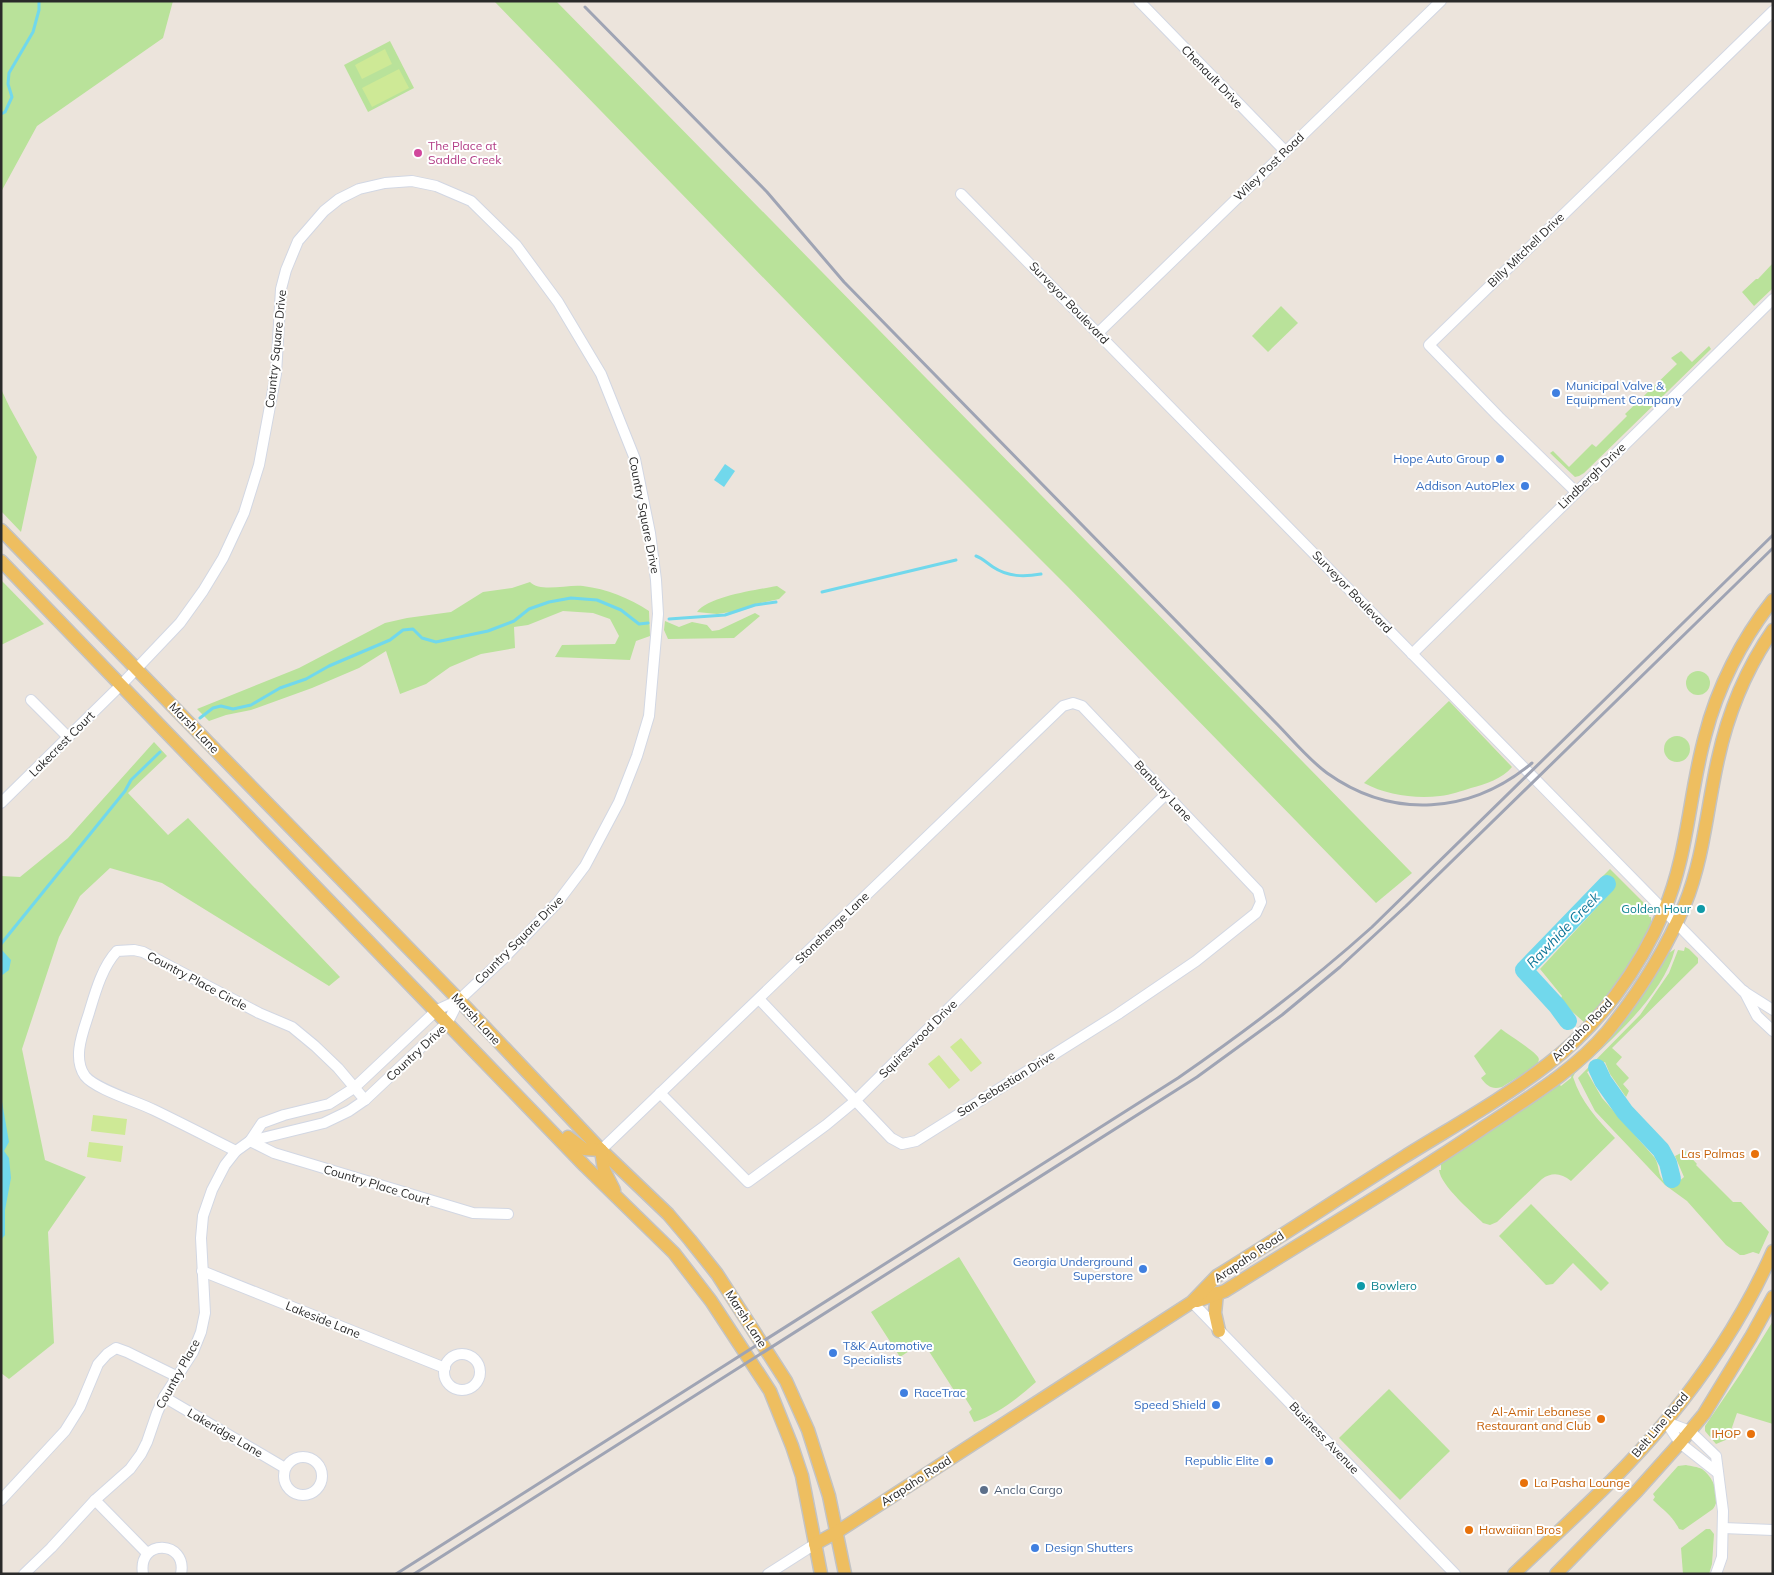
<svg xmlns="http://www.w3.org/2000/svg" width="1774" height="1575" viewBox="0 0 1774 1575" font-family="Mulish,sans-serif">
	<style>
		.green { fill: #b9e29a }
		.pitch { fill: #cee996 }
		.water { fill: #71d8ec }
		.lines { fill: none; stroke-linecap: round; stroke-linejoin: round }
		.stream { stroke: #71d8ec; stroke-width: 3 }
		.river { stroke: #71d8ec; stroke-width: 18 }
		.minor-casing { stroke: #d2d7e3; stroke-width: 12 }
		.major-casing { stroke: #c3c3c3; stroke-width: 15 }
		.minor { stroke: #fff; stroke-width: 10 }
		.major { stroke: #eebe60; stroke-width: 12 }
		.rail { stroke: #9fa4b4; stroke-width: 3 }
		.hotel-dot { fill: #d1479c; stroke: #fff; stroke-width: 2 }
		.shop-dot { fill: #3f7fe0; stroke: #fff; stroke-width: 2 }
		.culture-dot { fill: #0f9aa8; stroke: #fff; stroke-width: 2 }
		.food-dot { fill: #e8710a; stroke: #fff; stroke-width: 2 }
		.service-dot { fill: #5c6f8a; stroke: #fff; stroke-width: 2 }
		.labels { text-anchor: middle; stroke-width: 4; stroke-linejoin: round; paint-order: stroke }
		.street-label { font-size: 12px; fill: #2a2a2a; stroke: #fff }
		.hotel-label { font-size: 12px; fill: #b23c85; stroke: #fff; text-anchor: start }
		.shop-label { font-size: 12px; fill: #366cbe; stroke: #fff; text-anchor: end }
		.culture-label { font-size: 12px; fill: #0d838f; stroke: #fff; text-anchor: end }
		.food-label { font-size: 12px; fill: #c56008; stroke: #fff; text-anchor: end }
		.service-label { font-size: 12px; fill: #4e5e75; stroke: #fff; text-anchor: start }
		.water-label { font-size: 14px; font-style: italic; fill: #107799; stroke: #fff }
	</style>
	<rect width="100%" height="100%" fill="#ece4dc"/>
	<g class="green">
		<polygon points="1,1 173,1 163,38 37,126 1,192"/>
		<polygon points="494,1 556,1 1412,873 1376,903 1068,587 933,452"/>
		<polygon points="390,41 414,88 368,112 344,65"/>
		<polygon points="1773,263 1773,288 1754,306 1742,292 1756,279 1758,279"/>
		<polygon points="1281,306 1298,323 1268,352 1252,336"/>
		<polygon points="1709,346 1711,349 1709,351 1584,473 1579,476 1575,477 1550,453 1553,451 1569,467 1592,444 1596,447 1627,416 1625,414 1677,364 1671,358 1681,351 1692,362"/>
		<polygon points="1,389 10,408 37,457 21,532 1,511"/>
		<polygon points="1,580 44,624 1,645"/>
		<path d="M530 582C541 593 568 584 583 586 607 589 629 598 649 611L650 636 636 641 630 660 555 657 562 645 615 644 619 636 610 619 593 613 563 611 528 625 514 627 515 648 481 654 450 667 426 684 400 694 386 651 359 668 312 688 251 710 226 715 209 721 197 709 299 668 385 623 407 618 451 612 483 592 512 588Z"/>
		<path d="M777 586 786 592 779 599 756 604 737 611 717 614 697 612C709 596 757 590 777 586Z"/>
		<polygon points="755,613 760,616 734,638 668,639 664,630 665,621 679,627 692,622 707,625 712,631 719,630"/>
		<circle cx="1698" cy="683" r="12"/>
		<path d="M1449 701 1512 767C1502 779 1486 784 1471 788 1461 791 1451 795 1440 796 1415 799 1386 795 1364 783Z"/>
		<circle cx="1677" cy="749" r="13"/>
		<polygon points="154,742 167,756 128,793 168,835 188,818 340,977 329,986 162,883 110,868 80,896 59,937 22,1049 45,1160 86,1177 48,1232 54,1343 9,1379 1,1373 1,876 20,877 68,838"/>
		<path d="M1610 869 1646 905 1650 911 1648 912 1649 917H1651C1655 941 1601 1004 1585 1023L1568 1008 1561 998 1562 996 1540 969 1613 890 1602 877Z"/>
		<path d="M1685 947 1689 949 1698 958V963L1612 1048 1622 1057 1616 1064 1629 1078 1623 1084 1629 1091 1626 1097 1610 1074 1605 1062 1587 1072 1602 1098 1655 1158C1660 1168 1657 1174 1665 1183H1677L1684 1177 1675 1156 1685 1151 1697 1164 1696 1165 1733 1202H1741L1769 1232 1759 1254 1753 1252 1744 1255H1740L1726 1245 1687 1201 1665 1185 1595 1111 1578 1078 1640 1015 1669 973 1678 950 1684 951Z"/>
		<path d="M1675 949C1664 994 1610 1042 1575 1073L1573 1077C1581 1102 1597 1119 1615 1138L1571 1181C1561 1173 1552 1172 1542 1179L1497 1222 1490 1225 1483 1223C1471 1211 1441 1186 1439 1170H1441V1163L1559 1084 1561 1086 1571 1078 1572 1072 1620 1024 1643 994 1669 953Z"/>
		<path d="M1501 1029C1509 1035 1533 1050 1538 1057 1540 1060 1538 1062 1537 1065L1502 1087C1492 1090 1487 1086 1481 1078L1486 1074 1474 1056Z"/>
		<polygon points="1531,1204 1609,1283 1601,1291 1573,1263 1553,1284 1546,1285 1499,1236"/>
		<path d="M959 1257 1036 1382C1018 1398 998 1414 974 1422L969 1412 972 1409 962 1393 957 1395 923 1342 900 1357 871 1312Z"/>
		<polygon points="1773,1321 1773,1424 1737,1413 1728,1439 1716,1444 1705,1431 1705,1426 1741,1373"/>
		<polygon points="1389,1389 1450,1451 1400,1500 1339,1438"/>
		<path d="M1686 1465C1691 1466 1698 1467 1702 1469 1714 1478 1722 1497 1713 1509L1683 1530 1679 1529C1671 1514 1665 1512 1653 1500L1655 1497 1653 1494 1678 1466Z"/>
		<polygon points="1706,1529 1710,1529 1714,1534 1712,1564 1709,1574 1683,1574 1681,1548"/>
	</g>
	<g class="pitch">
		<polygon points="385,49 392,64 362,79 355,65"/>
		<polygon points="399,69 409,88 372,107 362,88"/>
		<polygon points="961,1038 982,1063 971,1072 950,1047"/>
		<polygon points="939,1055 960,1080 949,1089 928,1064"/>
		<polygon points="93,1115 127,1119 125,1135 91,1131"/>
		<polygon points="89,1142 123,1146 121,1162 87,1157"/>
	</g>
	<g class="water">
		<polygon points="725,464 735,471 724,487 714,480"/>
		<polygon points="1,949 11,960 9,970 1,976"/>
		<polygon points="1,1096 9,1142 4,1151 9,1158 11,1178 5,1210 5,1235 1,1240"/>
	</g>
	<g class="lines">
		<g class="stream">
			<polyline points="1,114 5,112 12,97 8,84 9,73 33,32 39,10 39,1"/>
			<path d="M976 556C982 558 987 563 993 567 1008 577 1024 577 1041 574"/>
			<polyline points="822,592 956,560"/>
			<polyline points="669,619 725,615 755,605 776,602"/>
			<polyline points="200,718 213,708 221,706 233,709 251,705 280,688 306,679 329,666 390,640 403,630 413,629 422,638 436,642 488,631 514,621 529,609 549,602 571,598 597,600 621,610 639,624 648,623"/>
			<polyline points="1,944 125,791 131,780 160,752"/>
		</g>
		<g class="river">
			<polyline points="1568,1021 1557,1006 1524,970 1607,884"/>
			<polyline points="1597,1068 1603,1081 1625,1112 1661,1150 1668,1163 1672,1179"/>
		</g>
		<defs>
			<g id="minor">
				<polyline points="1139,1 1285,151"/>
				<polyline points="961,194 1743,991 1773,1010"/>
				<polyline points="1098,333 1441,1"/>
				<polyline points="1576,492 1499,417 1429,345 1773,11"/>
				<polyline points="1412,654 1773,299"/>
				<polyline points="31,700 68,737"/>
				<polyline points="1,803 122,684 180,623 203,591 223,558 244,513 259,465 276,374 281,289 286,270 298,241 324,211 339,199 359,189 385,183 412,181 436,186 471,201 516,245 558,302 601,374 635,459 650,533 656,580 658,614 649,716 637,756 619,802 585,866 557,903 504,958 459,1000 437,1010 354,1088 329,1104 284,1115 262,1123 250,1141 236,1151 225,1165 212,1190 203,1216 201,1238 205,1313 201,1332 193,1352 164,1397 157,1413 147,1442 141,1454 130,1469 95,1500 51,1548 24,1574"/>
				<polyline points="1744,991 1757,1016 1773,1031"/>
				<polyline points="660,1093 748,1182 826,1125 855,1101 1166,794"/>
				<polyline points="250,1141 274,1153 473,1213 508,1214"/>
				<polyline points="250,1141 324,1123 349,1111 365,1100 448,1022 459,1000"/>
				<polyline points="601,1150 1063,706 1073,703 1082,706 1258,891 1261,902 1256,913 1196,961 1118,1014 916,1141 902,1144 891,1138 759,999"/>
				<path d="M236 1151C208 1137 181 1123 154 1110 138 1102 95 1089 85 1076 72 1058 83 1032 89 1013 95 993 102 967 117 951L134 950 143 952 259 1013 292 1027 315 1046 338 1068 365 1100"/>
				<polyline points="202,1271 445,1368"/>
				<polyline points="1192,1302 1455,1574"/>
				<circle cx="462" cy="1372" r="18"/>
				<polyline points="164,1397 285,1468"/>
				<polyline points="1666,1422 1690,1431 1716,1456 1723,1511 1722,1557 1716,1574"/>
				<polyline points="1666,1422 1680,1443 1718,1473"/>
				<circle cx="303" cy="1476" r="19"/>
				<polyline points="1,1500 65,1431 80,1407 98,1364 107,1354 116,1348 127,1352 178,1377"/>
				<polyline points="95,1500 147,1553"/>
				<polyline points="1723,1528 1773,1530"/>
				<path d="M143 1574C137 1538 188 1540 181 1574"/>
				<polyline points="768,1574 815,1544"/>
			</g>
			<g id="major">
				<polyline points="1,530 459,1000 601,1150 668,1214 690,1240 717,1274 786,1381 808,1430 829,1496 845,1574"/>
				<polyline points="1,561 585,1166 674,1253 711,1301 770,1391 792,1446 802,1476 821,1574"/>
				<polyline points="568,1137 584,1149 601,1150"/>
				<polyline points="601,1150 604,1170 614,1190"/>
				<polyline points="1217,1293 1215,1313 1219,1331"/>
				<path d="M1197 1301 1225 1291C1312 1236 1401 1184 1486 1126 1528 1098 1574 1071 1607 1032 1638 994 1666 949 1685 904 1704 857 1707 807 1718 759 1728 713 1746 669 1773 630"/>
				<path d="M815 1544 837 1532 1192 1302 1217 1276C1280 1237 1342 1196 1404 1157 1452 1127 1503 1099 1548 1064 1599 1025 1639 970 1664 911 1688 855 1689 794 1705 736 1717 688 1742 639 1773 600"/>
				<path d="M1514 1574C1566 1524 1621 1476 1666 1421 1709 1369 1746 1312 1773 1251"/>
				<polyline points="1556,1574 1637,1491 1680,1443 1704,1414 1751,1337 1773,1297"/>
			</g>
		</defs>
		<use href="#minor" class="minor-casing"/>
		<use href="#major" class="major-casing"/>
		<use href="#minor" class="minor"/>
		<use href="#major" class="major"/>
		<g class="rail">
			<path d="M585 7 767 192 844 282 1275 722C1292 739 1308 759 1327 773 1393 820 1471 814 1532 763"/>
			<path d="M396 1574 1178 1078C1246 1031 1311 982 1372 927L1773 535"/>
			<polyline points="414,1574 1197,1077 1282,1015 1340,967 1406,906 1773,548"/>
		</g>
	</g>
	<circle class="hotel-dot" cx="418" cy="153" r="5"/>
	<g class="shop-dot">
		<circle cx="1556" cy="393" r="5"/>
		<circle cx="1500" cy="459" r="5"/>
		<circle cx="1525" cy="486" r="5"/>
		<circle cx="1143" cy="1269" r="5"/>
		<circle cx="833" cy="1353" r="5"/>
		<circle cx="904" cy="1393" r="5"/>
		<circle cx="1216" cy="1405" r="5"/>
		<circle cx="1269" cy="1461" r="5"/>
		<circle cx="1035" cy="1548" r="5"/>
	</g>
	<g class="culture-dot">
		<circle cx="1701" cy="909" r="5"/>
		<circle cx="1361" cy="1286" r="5"/>
	</g>
	<g class="food-dot">
		<circle cx="1755" cy="1154" r="5"/>
		<circle cx="1601" cy="1419" r="5"/>
		<circle cx="1751" cy="1434" r="5"/>
		<circle cx="1524" cy="1483" r="5"/>
		<circle cx="1469" cy="1530" r="5"/>
	</g>
	<circle class="service-dot" cx="984" cy="1490" r="5"/>
	<g class="labels">
		<g class="street-label">
			<text transform="translate(1212 77) rotate(46)" y="4">Chenault Drive</text>
			<text transform="translate(1269 167) rotate(-44)" y="4">Wiley Post Road</text>
			<text transform="translate(1526 250) rotate(-44)" y="4">Billy Mitchell Drive</text>
			<text transform="translate(1069 303) rotate(46)" y="4">Surveyor Boulevard</text>
			<text transform="translate(276 349) rotate(-84)" y="4">Country Square Drive</text>
			<text transform="translate(1592 476) rotate(-44)" y="4">Lindbergh Drive</text>
			<text transform="translate(644 515) rotate(79)" y="4">Country Square Drive</text>
			<text transform="translate(1352 592) rotate(46)" y="4">Surveyor Boulevard</text>
			<text transform="translate(194 728) rotate(46)" y="4">Marsh Lane</text>
			<text transform="translate(62 744) rotate(-45)" y="4">Lakecrest Court</text>
			<text transform="translate(1163 791) rotate(47)" y="4">Banbury Lane</text>
			<text transform="translate(832 928) rotate(-44)" y="4">Stonehenge Lane</text>
			<text transform="translate(519 940) rotate(-45)" y="4">Country Square Drive</text>
			<text transform="translate(197 981) rotate(28)" y="4">Country Place Circle</text>
			<text transform="translate(476 1019) rotate(47)" y="4">Marsh Lane</text>
			<text transform="translate(1582 1030) rotate(-46)" y="4">Arapaho Road</text>
			<text transform="translate(918 1039) rotate(-45)" y="4">Squireswood Drive</text>
			<text transform="translate(416 1053) rotate(-43)" y="4">Country Drive</text>
			<text transform="translate(1006 1084) rotate(-32)" y="4">San Sebastian Drive</text>
			<text transform="translate(377 1185) rotate(17)" y="4">Country Place Court</text>
			<text transform="translate(1249 1257) rotate(-34)" y="4">Arapaho Road</text>
			<text transform="translate(746 1319) rotate(57)" y="4">Marsh Lane</text>
			<text transform="translate(323 1320) rotate(22)" y="4">Lakeside Lane</text>
			<text transform="translate(178 1374) rotate(-61)" y="4">Country Place</text>
			<text transform="translate(1660 1425) rotate(-50)" y="4">Belt Line Road</text>
			<text transform="translate(225 1433) rotate(30)" y="4">Lakeridge Lane</text>
			<text transform="translate(1324 1438) rotate(46)" y="4">Business Avenue</text>
			<text transform="translate(916 1481) rotate(-33)" y="4">Arapaho Road</text>
		</g>
		<g class="hotel-label">
			<text x="428" y="150">The Place at<tspan x="428" dy="14">Saddle Creek</tspan></text>
		</g>
		<g class="shop-label">
			<text x="1566" y="390" text-anchor="start">Municipal Valve &amp;<tspan x="1566" dy="14">Equipment Company</tspan></text>
			<text x="1490" y="463">Hope Auto Group</text>
			<text x="1515" y="490">Addison AutoPlex</text>
			<text x="1133" y="1266">Georgia Underground<tspan x="1133" dy="14">Superstore</tspan></text>
			<text x="843" y="1350" text-anchor="start">T&amp;K Automotive<tspan x="843" dy="14">Specialists</tspan></text>
			<text x="914" y="1397" text-anchor="start">RaceTrac</text>
			<text x="1206" y="1409">Speed Shield</text>
			<text x="1259" y="1465">Republic Elite</text>
			<text x="1045" y="1552" text-anchor="start">Design Shutters</text>
		</g>
		<g class="culture-label">
			<text x="1691" y="913">Golden Hour</text>
			<text x="1371" y="1290" text-anchor="start">Bowlero</text>
		</g>
		<g class="food-label">
			<text x="1745" y="1158">Las Palmas</text>
			<text x="1591" y="1416">Al-Amir Lebanese<tspan x="1591" dy="14">Restaurant and Club</tspan></text>
			<text x="1741" y="1438">IHOP</text>
			<text x="1534" y="1487" text-anchor="start">La Pasha Lounge</text>
			<text x="1479" y="1534" text-anchor="start">Hawaiian Bros</text>
		</g>
		<g class="service-label">
			<text x="994" y="1494">Ancla Cargo</text>
		</g>
		<g class="water-label">
			<text transform="translate(1563 930) rotate(-46)" y="5">Rawhide Creek</text>
		</g>
	</g>
	<rect width="1774" height="1575" fill="none" stroke="#2a2a2a" stroke-width="5"/>
</svg>
